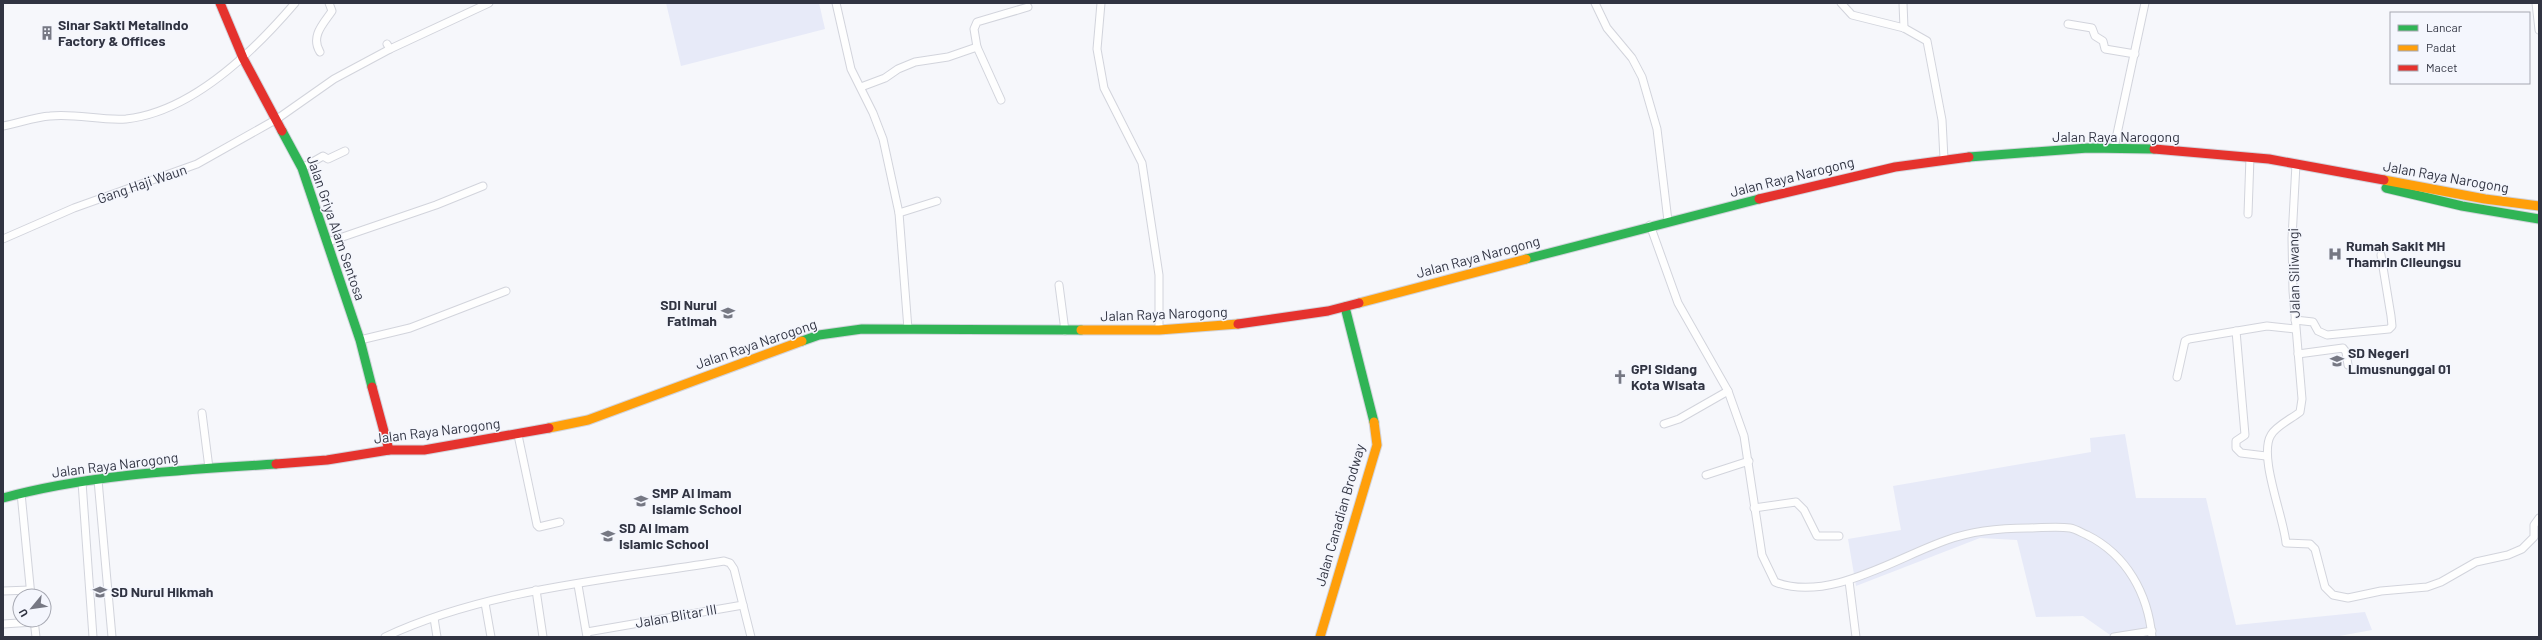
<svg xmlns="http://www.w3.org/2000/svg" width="2542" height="640" viewBox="0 0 2542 640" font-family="Barlow,sans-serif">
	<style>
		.green { fill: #e7eaf8 }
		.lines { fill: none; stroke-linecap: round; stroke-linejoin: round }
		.street-casing { stroke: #d2d4dc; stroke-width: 9 }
		.fast-casing { stroke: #d2d4dc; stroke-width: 11 }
		.slow-casing { stroke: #d2d4dc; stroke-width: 11 }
		.jam-casing { stroke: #d2d4dc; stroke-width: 11 }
		.street { stroke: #fefefe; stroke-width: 7 }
		.fast { stroke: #30b455; stroke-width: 9 }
		.slow { stroke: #ff9f0a; stroke-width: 9 }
		.jam { stroke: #e5322d; stroke-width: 9 }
		.labels { text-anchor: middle; stroke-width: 3; stroke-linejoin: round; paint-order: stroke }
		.poi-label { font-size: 14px; font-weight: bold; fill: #313442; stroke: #f4f6fd; text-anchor: start }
		.street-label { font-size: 14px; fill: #313442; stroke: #f4f6fd }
	</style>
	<rect width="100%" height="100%" fill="#f6f7fb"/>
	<g class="green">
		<polygon points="666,3 819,3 825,29 681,66"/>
		<polygon points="2125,434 2136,498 2206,498 2236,625 2365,612 2372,630 2334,637 2113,637 2083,616 2036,617 2017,540 1980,538 1856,586 1848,539 1901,530 1893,486 2091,452 2090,438"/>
	</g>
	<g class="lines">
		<defs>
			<g id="street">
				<polyline points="836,3 851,69 873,113 883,139 899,213 908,329"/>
				<polyline points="1101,3 1097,49 1104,88 1142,163 1159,275 1159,330"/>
				<polyline points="1595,3 1607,28 1632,58 1642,77 1657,129 1668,221"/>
				<polyline points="1841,3 1852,15 1904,28 1927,41 1942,120 1944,159"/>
				<polyline points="1903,3 1904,28"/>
				<polyline points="2536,3 2539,30"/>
				<polyline points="2068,24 2092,28 2095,36 2103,41 2105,49 2135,54"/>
				<polyline points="387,44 390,49 489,3"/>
				<polyline points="977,47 974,29 977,22 1028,7"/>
				<path d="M320 52C310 36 324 23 332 11L329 3"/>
				<polyline points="861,87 885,78 898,69 915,62 948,57 977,47 1001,100"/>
				<path d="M3 126C19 123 35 117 50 116 75 113 101 121 126 119 192 112 254 51 295 3"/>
				<polyline points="2114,148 2145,3"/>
				<path d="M2296 164 2292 238 2293 291 2302 399 2300 412C2291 419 2276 426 2271 435 2258 456 2284 518 2286 543L2310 544 2315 549 2325 587 2333 595 2348 598 2381 591 2427 587 2441 582 2476 562 2508 555 2522 549 2534 537V525L2539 518"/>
				<polyline points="302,168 323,156 328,159 345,151"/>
				<polyline points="899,213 937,201"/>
				<polyline points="2248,214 2250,157"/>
				<path d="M1650 225 1678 303 1728 391 1744 436 1762 555 1775 582C1829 603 1897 557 1947 540 1972 531 2002 528 2028 528 2041 528 2057 526 2070 528 2076 529 2082 533 2087 535 2127 555 2148 594 2152 637"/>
				<polyline points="3,239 74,208 197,164 277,119 334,79 390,49"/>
				<polyline points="328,242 436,205 483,186"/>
				<polyline points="1059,285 1065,331"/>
				<polyline points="2295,320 2313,322 2318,331 2327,335 2389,329 2392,326 2391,316 2381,255"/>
				<polyline points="2236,331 2245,435 2236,441 2236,448 2241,453 2266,456"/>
				<polyline points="360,340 410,328 506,291"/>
				<polyline points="2298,354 2343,348 2346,352 2348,365"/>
				<polyline points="2177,377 2185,341 2189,339 2267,326 2295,329"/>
				<polyline points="202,413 209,468"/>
				<polyline points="1664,424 1679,419 1728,391"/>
				<polyline points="518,435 537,525 539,527 560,522"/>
				<polyline points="1706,475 1749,461"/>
				<polyline points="98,480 112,637"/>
				<polyline points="82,482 93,637"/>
				<polyline points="21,493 31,596"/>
				<polyline points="1754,508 1796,502 1804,510 1817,536 1839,536"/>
				<polyline points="1849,581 1856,637"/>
				<polyline points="578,585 587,637"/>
				<polyline points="536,590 543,637"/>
				<polyline points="3,591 30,590"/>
				<polyline points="485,603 491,637"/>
				<polyline points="434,618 437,637"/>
				<polyline points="34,620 36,637"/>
				<polyline points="3,624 34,622"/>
				<polyline points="587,632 743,605"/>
				<path d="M385 637C487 589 614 579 724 561L730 563 734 569 751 637"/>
				<polyline points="2114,637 2152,631"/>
			</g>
			<g id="fast">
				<polyline points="282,131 302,168 360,340 372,387"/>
				<polyline points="1969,157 2088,148 2154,149"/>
				<polyline points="2386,188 2462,206 2539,219"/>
				<polyline points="1526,259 1759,199"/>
				<polyline points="1345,307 1374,422"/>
				<polyline points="802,341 819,335 862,329 1081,330"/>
				<path d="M3 498C91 474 186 470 276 464"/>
			</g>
			<g id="slow">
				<polyline points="2384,180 2485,199 2539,206"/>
				<polyline points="1359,303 1526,259"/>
				<polyline points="1081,330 1159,330 1238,324"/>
				<polyline points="549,428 588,420 802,341"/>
				<polyline points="1320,637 1377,445 1374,422"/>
			</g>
			<g id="jam">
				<polyline points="220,3 243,58 282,131"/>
				<polyline points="2154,149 2269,159 2384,180"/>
				<polyline points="1759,199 1895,167 1969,157"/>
				<polyline points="1238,324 1328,311 1359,303"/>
				<polyline points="372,387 389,450"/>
				<polyline points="276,464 327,460 389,450 424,450 549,428"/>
			</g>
		</defs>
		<use href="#street" class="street-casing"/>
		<use href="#fast" class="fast-casing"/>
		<use href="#slow" class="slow-casing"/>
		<use href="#jam" class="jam-casing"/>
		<use href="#street" class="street"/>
		<use href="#fast" class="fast"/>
		<use href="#slow" class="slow"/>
		<use href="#jam" class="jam"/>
	</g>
	<defs>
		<symbol id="building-bare" viewBox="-9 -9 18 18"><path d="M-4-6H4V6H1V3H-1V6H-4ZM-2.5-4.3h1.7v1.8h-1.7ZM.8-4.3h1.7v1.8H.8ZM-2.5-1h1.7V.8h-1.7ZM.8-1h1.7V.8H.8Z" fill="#767883" stroke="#f4f6fd" stroke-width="2.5" paint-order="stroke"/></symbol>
		<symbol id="hospital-bare" viewBox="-9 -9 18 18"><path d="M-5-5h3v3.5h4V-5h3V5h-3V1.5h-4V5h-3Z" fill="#767883" stroke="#f4f6fd" stroke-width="2.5" paint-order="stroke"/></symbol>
		<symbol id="school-bare" viewBox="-9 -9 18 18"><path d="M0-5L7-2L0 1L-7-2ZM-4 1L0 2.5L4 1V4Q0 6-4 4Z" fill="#767883" stroke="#f4f6fd" stroke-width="2.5" paint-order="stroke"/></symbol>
		<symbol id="church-bare" viewBox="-9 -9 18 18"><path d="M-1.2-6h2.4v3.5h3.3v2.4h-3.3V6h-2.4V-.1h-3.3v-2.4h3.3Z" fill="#767883" stroke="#f4f6fd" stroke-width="2.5" paint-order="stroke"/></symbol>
	</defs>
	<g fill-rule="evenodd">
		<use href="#building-bare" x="37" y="23" width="20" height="20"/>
		<use href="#hospital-bare" x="2325" y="244" width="20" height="20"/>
		<use href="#school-bare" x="718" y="303" width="20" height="20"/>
		<use href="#school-bare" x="2327" y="351" width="20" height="20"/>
		<use href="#church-bare" x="1610" y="367" width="20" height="20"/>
		<use href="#school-bare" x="631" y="491" width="20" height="20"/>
		<use href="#school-bare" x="598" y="526" width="20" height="20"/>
		<use href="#school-bare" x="90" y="582" width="20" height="20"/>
	</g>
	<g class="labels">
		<g class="poi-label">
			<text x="58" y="30">Sinar Sakti Metalindo<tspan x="58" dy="16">Factory &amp; Offices</tspan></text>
			<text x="2346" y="251">Rumah Sakit MH<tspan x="2346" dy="16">Thamrin Cileungsu</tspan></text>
			<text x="717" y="310" text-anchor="end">SDI Nurul<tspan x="717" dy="16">Fatimah</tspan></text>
			<text x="2348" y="358">SD Negeri<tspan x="2348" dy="16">Limusnunggal 01</tspan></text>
			<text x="1631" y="374">GPI Sidang<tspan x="1631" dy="16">Kota Wisata</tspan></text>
			<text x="652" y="498">SMP Al Imam<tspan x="652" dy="16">Islamic School</tspan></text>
			<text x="619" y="533">SD Al Imam<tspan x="619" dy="16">Islamic School</tspan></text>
			<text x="111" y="597">SD Nurul Hikmah</text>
		</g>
		<g class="street-label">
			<text x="2116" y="142">Jalan Raya Narogong</text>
			<text transform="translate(1792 177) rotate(-14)" y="5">Jalan Raya Narogong</text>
			<text transform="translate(2446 177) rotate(10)" y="5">Jalan Raya Narogong</text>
			<text transform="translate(142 184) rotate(-19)" y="5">Gang Haji Waun</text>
			<text transform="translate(336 228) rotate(71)" y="5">Jalan Griya Alam Sentosa</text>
			<text transform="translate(1478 257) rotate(-15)" y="5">Jalan Raya Narogong</text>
			<text transform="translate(2294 273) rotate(-91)" y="5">Jalan Siliwangi</text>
			<text transform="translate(1164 314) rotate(-2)" y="5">Jalan Raya Narogong</text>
			<text transform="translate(756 344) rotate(-19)" y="5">Jalan Raya Narogong</text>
			<text transform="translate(437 431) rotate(-7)" y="5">Jalan Raya Narogong</text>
			<text transform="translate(115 465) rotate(-7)" y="5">Jalan Raya Narogong</text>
			<text transform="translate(1340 515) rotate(-74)" y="5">Jalan Canadian Brodway</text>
			<text transform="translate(676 616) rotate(-10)" y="5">Jalan Blitar III</text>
		</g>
	</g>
	<rect width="2542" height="640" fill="none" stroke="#313442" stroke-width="8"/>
	<rect x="2390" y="12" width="140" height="72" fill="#f4f6fd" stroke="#a6a8b2"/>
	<rect x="2398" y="25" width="20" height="6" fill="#30b455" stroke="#a6a8b2"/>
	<text x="2426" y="32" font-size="12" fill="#313442">Lancar</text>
	<rect x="2398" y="45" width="20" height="6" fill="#ff9f0a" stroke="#a6a8b2"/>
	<text x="2426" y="52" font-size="12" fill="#313442">Padat</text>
	<rect x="2398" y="65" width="20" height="6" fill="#e5322d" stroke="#a6a8b2"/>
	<text x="2426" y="72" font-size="12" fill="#313442">Macet</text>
	<g transform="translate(32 608) rotate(241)"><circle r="19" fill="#f4f6fd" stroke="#a6a8b2"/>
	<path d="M0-3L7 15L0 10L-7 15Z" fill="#767883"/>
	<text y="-6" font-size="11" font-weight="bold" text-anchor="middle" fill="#313442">U</text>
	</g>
</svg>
